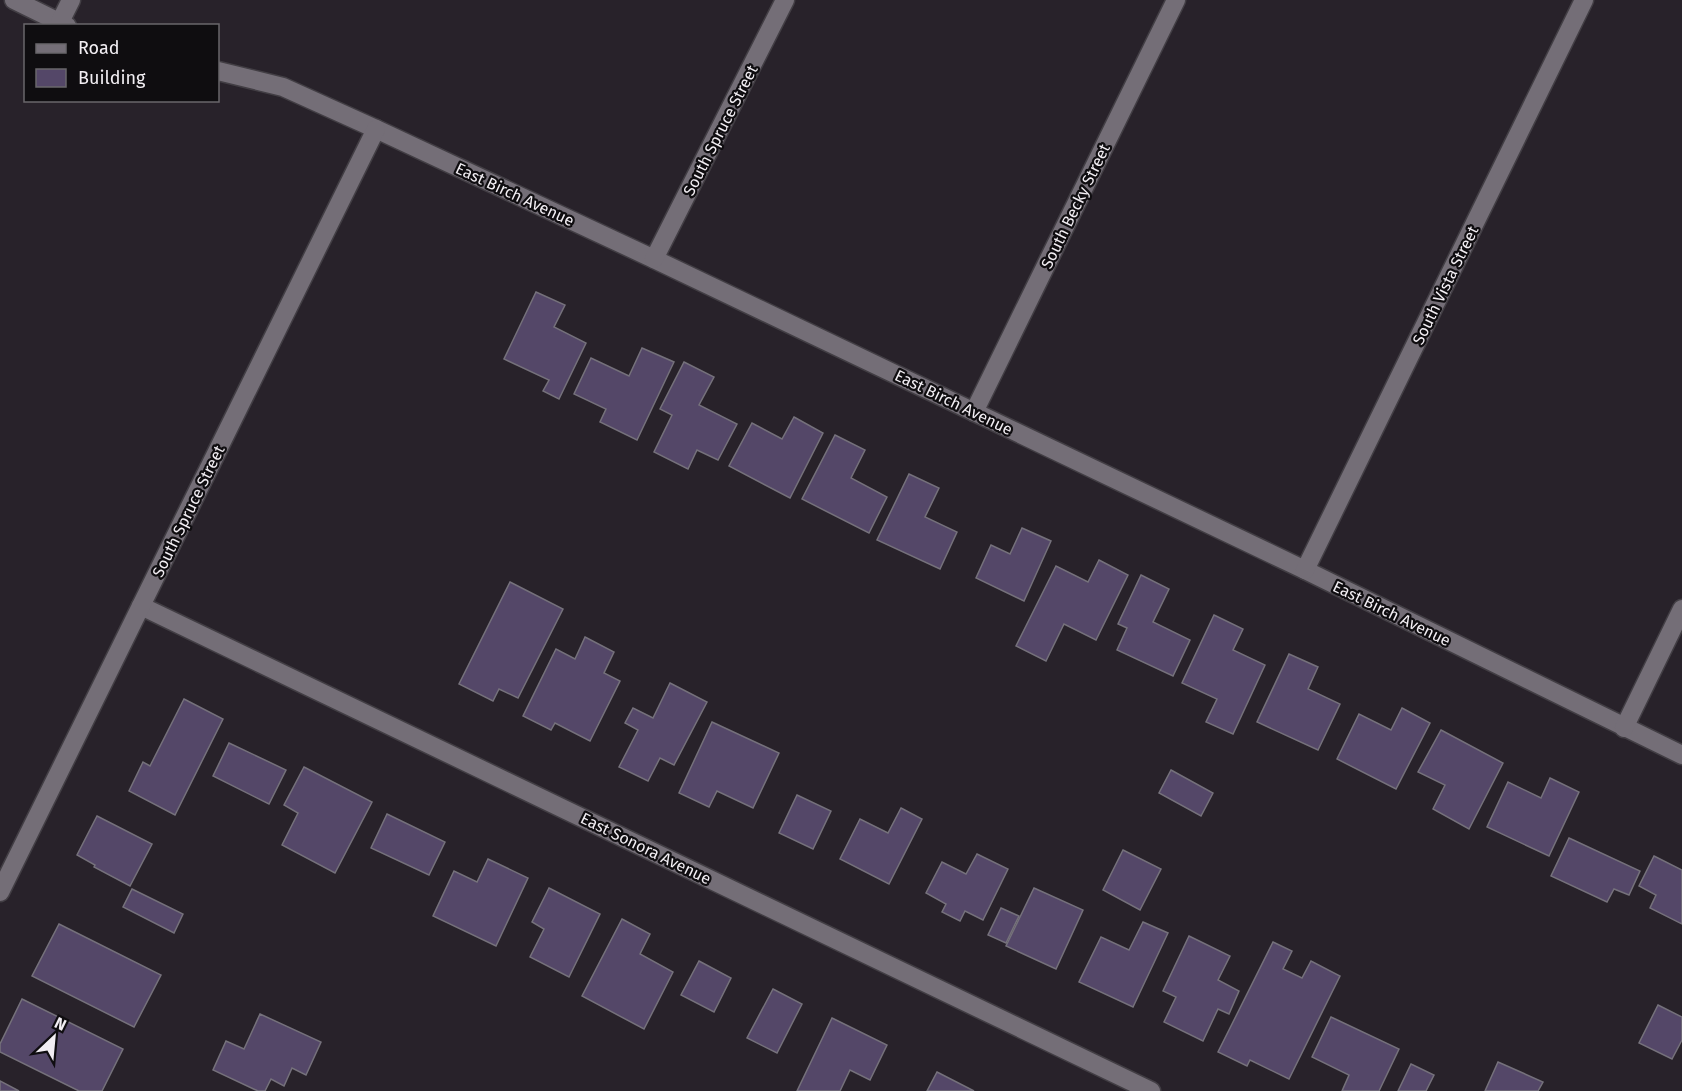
<svg xmlns="http://www.w3.org/2000/svg" width="1682" height="1091" viewBox="0 0 1682 1091" font-family="'Fira Sans',sans-serif">
	<style>
		.building { fill: #544768; stroke: #75717b; stroke-width: 1.5 }
		.lines { fill: none; stroke-linecap: round; stroke-linejoin: round }
		.street-casing { stroke: #423e44; stroke-width: 21 }
		.street { stroke: #746e77; stroke-width: 18 }
		.labels { text-anchor: middle; stroke-width: 4.5; stroke-linejoin: round; paint-order: stroke }
		.street-label { font-size: 16px; fill: #f2eef3; stroke: #0f0d10 }
	</style>
	<rect width="100%" height="100%" fill="#28222a"/>
	<g class="building">
		<polygon points="536,292 565,305 554,327 586,343 559,399 543,391 549,380 504,359"/>
		<polygon points="642,348 674,362 637,440 600,422 606,409 574,394 591,358 629,376"/>
		<polygon points="684,362 714,377 699,405 737,424 718,460 697,450 688,469 654,452 672,415 660,409"/>
		<polygon points="794,417 823,433 790,498 729,466 752,423 782,439"/>
		<polygon points="835,435 865,450 851,478 887,497 869,533 802,499"/>
		<polygon points="909,474 939,488 925,517 957,532 940,569 877,540"/>
		<polygon points="1022,528 1051,541 1024,601 976,578 991,545 1010,554"/>
		<polygon points="1099,560 1128,575 1096,640 1064,624 1046,661 1016,646 1056,566 1088,582"/>
		<polygon points="1141,575 1169,589 1153,622 1190,640 1173,676 1117,650 1127,628 1118,624"/>
		<polygon points="510,582 563,609 518,698 499,689 493,701 459,684"/>
		<polygon points="1214,615 1243,629 1233,650 1265,665 1233,734 1206,722 1217,699 1182,683"/>
		<polygon points="585,637 614,652 604,673 620,681 590,741 555,723 551,730 523,716 556,649 575,659"/>
		<polygon points="1289,654 1318,667 1308,689 1340,704 1318,750 1257,722"/>
		<polygon points="670,683 707,702 674,765 660,758 648,781 619,767 638,730 625,723 633,708 653,718"/>
		<polygon points="184,699 223,719 175,815 129,791 143,762 150,766"/>
		<polygon points="1402,708 1430,723 1396,789 1337,759 1359,714 1391,730"/>
		<polygon points="712,722 779,753 753,808 717,791 709,807 679,793"/>
		<polygon points="1441,730 1503,763 1469,829 1433,809 1445,785 1418,772"/>
		<polygon points="229,743 286,770 269,804 213,776"/>
		<polygon points="304,767 372,802 335,873 282,845 298,813 284,805"/>
		<polygon points="1171,770 1213,793 1201,816 1159,793"/>
		<polygon points="1550,778 1579,792 1549,856 1487,827 1508,782 1541,798"/>
		<polygon points="797,795 831,811 813,849 779,833"/>
		<polygon points="901,808 922,819 889,884 840,859 860,819 888,833"/>
		<polygon points="387,814 445,842 429,875 371,848"/>
		<polygon points="97,816 152,844 130,886 94,867 95,865 77,855"/>
		<polygon points="1569,838 1640,871 1629,895 1614,889 1607,902 1551,876"/>
		<polygon points="1123,850 1161,869 1140,910 1103,890"/>
		<polygon points="977,854 1008,869 983,920 965,911 960,921 942,912 946,904 926,893 942,862 966,874"/>
		<polygon points="1654,856 1682,870 1682,924 1650,908 1656,895 1639,886"/>
		<polygon points="488,859 528,878 496,946 433,916 454,871 477,882"/>
		<polygon points="549,888 600,914 569,977 530,957 544,929 532,922"/>
		<polygon points="1034,888 1083,910 1056,969 1006,946"/>
		<polygon points="132,889 183,914 174,933 123,907"/>
		<polygon points="1001,908 1019,916 1006,943 988,935"/>
		<polygon points="622,919 650,934 640,954 673,972 644,1029 582,996"/>
		<polygon points="1143,922 1168,933 1133,1007 1079,982 1101,937 1129,950"/>
		<polygon points="59,924 161,975 134,1027 32,976"/>
		<polygon points="1189,936 1230,956 1218,980 1239,991 1229,1014 1218,1009 1203,1041 1164,1022 1176,997 1163,991"/>
		<polygon points="1273,942 1292,951 1283,969 1302,978 1311,961 1340,976 1289,1079 1250,1060 1247,1066 1218,1052"/>
		<polygon points="699,961 731,978 714,1012 681,995"/>
		<polygon points="773,989 802,1004 777,1053 747,1038"/>
		<polygon points="22,999 123,1049 102,1091 79,1091 0,1052 0,1044"/>
		<polygon points="1658,1005 1682,1017 1682,1040 1672,1059 1639,1043"/>
		<polygon points="260,1014 321,1042 306,1075 292,1068 284,1086 271,1079 265,1091 258,1091 213,1070 226,1041 244,1049"/>
		<polygon points="1331,1017 1399,1049 1379,1091 1342,1091 1349,1075 1312,1057"/>
		<polygon points="832,1018 887,1045 870,1080 850,1070 840,1091 797,1091"/>
		<polygon points="1498,1062 1543,1082 1538,1091 1485,1091"/>
		<polygon points="1411,1064 1434,1075 1426,1091 1398,1091"/>
		<polygon points="937,1072 974,1091 927,1091"/>
		<polygon points="0,1081 19,1091 0,1091"/>
	</g>
	<g class="lines">
		<defs>
			<g id="street">
				<polyline points="14,0 67,26"/>
				<polyline points="60,22 71,0"/>
				<polyline points="218,71 283,87 376,129 654,259 1305,570 1682,755"/>
				<polyline points="654,259 785,0"/>
				<polyline points="974,412 1176,0"/>
				<polyline points="1305,570 1584,0"/>
				<polyline points="141,606 1151,1091"/>
				<polyline points="1624,728 1682,609"/>
				<polyline points="0,892 376,129"/>
			</g>
		</defs>
		<use href="#street" class="street-casing"/>
		<use href="#street" class="street"/>
	</g>
	<g class="labels">
		<g class="street-label">
			<text transform="translate(720 130) rotate(-63)" y="6">South Spruce Street</text>
			<text transform="translate(515 194) rotate(25)" y="6">East Birch Avenue</text>
			<text transform="translate(1075 206) rotate(-64)" y="6">South Becky Street</text>
			<text transform="translate(1445 285) rotate(-64)" y="6">South Vista Street</text>
			<text transform="translate(954 402) rotate(26)" y="6">East Birch Avenue</text>
			<text transform="translate(188 511) rotate(-64)" y="6">South Spruce Street</text>
			<text transform="translate(1392 613) rotate(26)" y="6">East Birch Avenue</text>
			<text transform="translate(646 848) rotate(26)" y="6">East Sonora Avenue</text>
		</g>
	</g>
	<rect x="24" y="24" width="195" height="78" fill="#0f0d10" stroke="#6a676b" stroke-width="1.5"/>
	<rect x="36" y="44" width="30" height="9" fill="#746e77" stroke="#6a676b" stroke-width="1.5"/>
	<text x="78" y="54" font-size="18" fill="#f2eef3">Road</text>
	<rect x="36" y="69" width="30" height="18" fill="#544768" stroke="#6a676b" stroke-width="1.5"/>
	<text x="78" y="84" font-size="18" fill="#f2eef3">Building</text>
	<g transform="translate(54 1037) rotate(26)" stroke="#0f0d10" stroke-width="4.5" paint-order="stroke">
	<path d="M0-4.5L10 22L0 15L-10 22Z" fill="#f2eef3"/>
	<text y="-9" font-size="16" font-weight="bold" text-anchor="middle" fill="#f2eef3">N</text>
	</g>
</svg>
